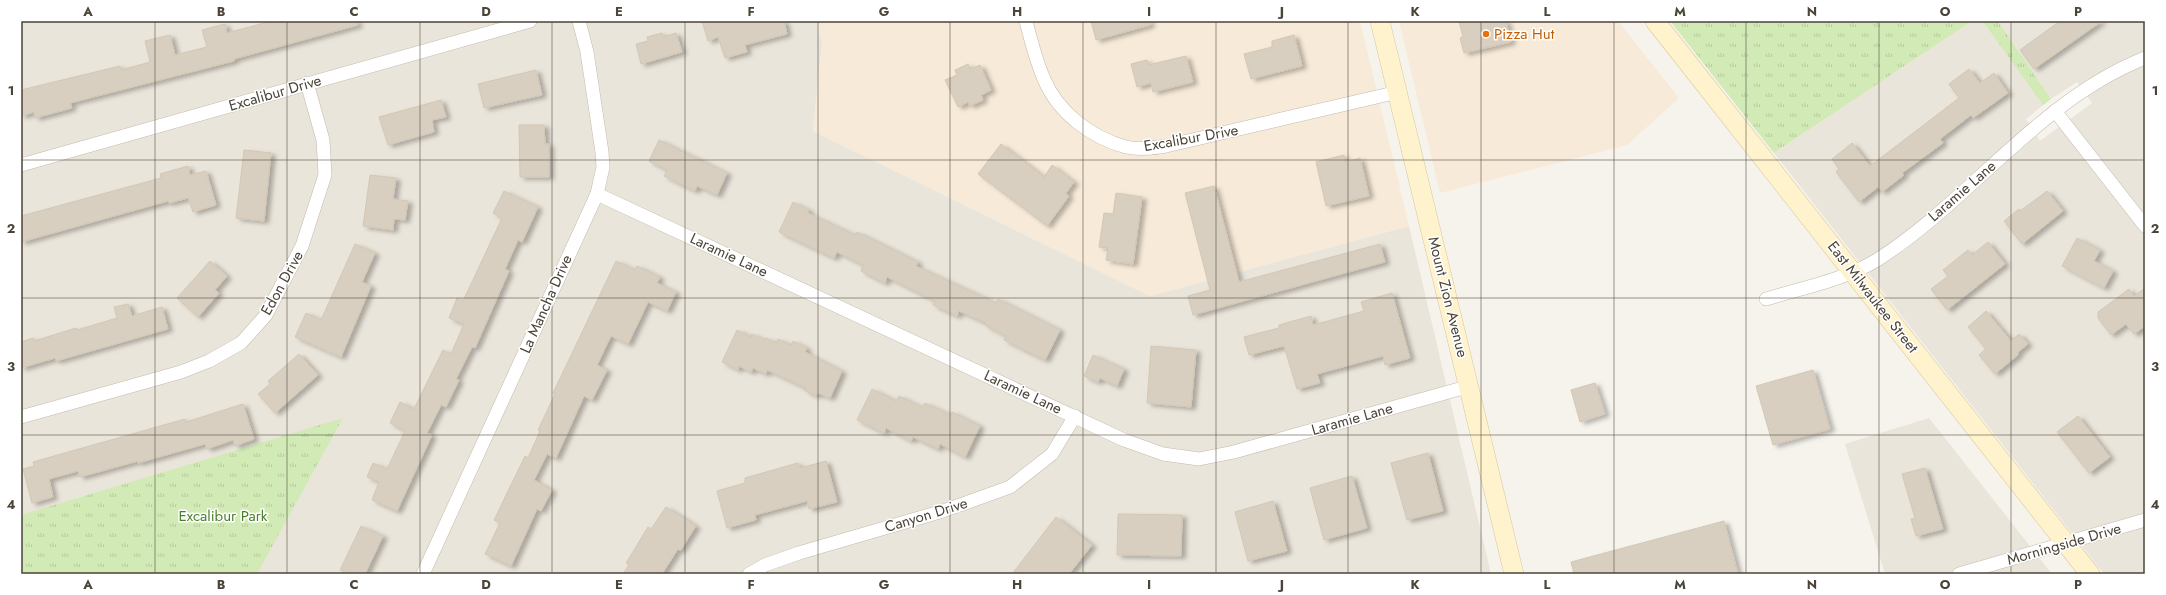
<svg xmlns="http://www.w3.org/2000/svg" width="2166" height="595" viewBox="0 0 2166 595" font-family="Jost,sans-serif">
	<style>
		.residential { fill: #eae5da }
		.commercial { fill: #f7ead8 }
		.grass { fill: url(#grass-tufts) }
		.building { fill: #d8cfc1; stroke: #d3c7b4; filter: url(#shadow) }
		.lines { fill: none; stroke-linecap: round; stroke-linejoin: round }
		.street-casing { stroke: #c2bbae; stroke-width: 14 }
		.secondary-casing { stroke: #d6c79b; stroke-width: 20 }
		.street { stroke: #fff; stroke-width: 13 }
		.secondary { stroke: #fff3cd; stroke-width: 19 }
		.grid { fill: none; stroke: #4b4439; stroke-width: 1; stroke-opacity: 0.55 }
		.food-dot { fill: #e8710a; stroke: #fff; stroke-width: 1.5 }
		.labels { text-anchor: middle; stroke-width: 3; stroke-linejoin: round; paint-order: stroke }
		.food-label { font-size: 15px; fill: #c56008; stroke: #fff; text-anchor: start }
		.street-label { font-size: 15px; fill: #4b4439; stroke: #fff }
		.park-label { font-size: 15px; fill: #4a7f2a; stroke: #fff }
		.neatline { fill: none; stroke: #4b4439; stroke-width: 1.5 }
		.grid-label { font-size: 13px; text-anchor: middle; font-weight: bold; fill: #4b4439 }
	</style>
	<defs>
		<pattern id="grass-tufts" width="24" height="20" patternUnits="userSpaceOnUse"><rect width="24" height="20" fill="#d2eab5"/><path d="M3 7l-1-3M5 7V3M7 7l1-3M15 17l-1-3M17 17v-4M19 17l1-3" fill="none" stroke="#b6ca9c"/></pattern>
		<filter id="shadow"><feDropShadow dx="4.5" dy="2.5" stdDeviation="2" flood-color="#0004"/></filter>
	</defs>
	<rect width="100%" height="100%" fill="#f6f3ec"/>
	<g class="residential">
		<polygon points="21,21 817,21 822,44 813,131 1150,296 1409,226 1491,574 21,574"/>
		<polygon points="1972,21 1982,21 2043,105 2026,119 2040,141 2092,103 2077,82 2051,99 1998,21 2145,21 2145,574 2104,574 1774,153"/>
		<polygon points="1929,418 2052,574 1885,574 1845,444"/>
	</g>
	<g class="commercial">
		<polygon points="817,21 1360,21 1409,226 1150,296 813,131 822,44"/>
		<polygon points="1399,21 1618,21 1679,98 1627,145 1440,193"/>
	</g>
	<g class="grass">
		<polygon points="1670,21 1972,21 1774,153"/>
		<polygon points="1982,21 1998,21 2051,99 2043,105"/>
		<polygon points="343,418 257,574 21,574 21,515"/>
	</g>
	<g class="building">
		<polygon points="272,21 357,21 358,25 234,59 234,61 70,103 72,108 35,118 34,112 21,116 21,90 120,66 121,70 150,62 145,41 170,35 175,55 207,47 202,30 225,24 227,33"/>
		<polygon points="702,21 784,21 787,34 745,45 747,52 725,58 718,37 708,41"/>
		<polygon points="1091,21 1150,21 1150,25 1096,40"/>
		<polygon points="1459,21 1506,21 1511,42 1464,53 1460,38 1463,37"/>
		<polygon points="2060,21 2102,21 2034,69 2020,50"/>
		<polygon points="662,33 663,37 676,33 682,52 641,64 636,44 648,41 647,37"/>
		<polygon points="1294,35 1302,66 1251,79 1244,54 1272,47 1272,41"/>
		<polygon points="1186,56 1193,82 1153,92 1151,83 1137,87 1131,64 1147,60 1148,65"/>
		<polygon points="968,64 970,69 980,65 991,90 981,95 983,100 970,106 968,102 958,107 945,80 957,75 955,70"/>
		<polygon points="1969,69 1980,83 1994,73 2008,93 1973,118 1971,115 1940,139 1943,143 1902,173 1904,175 1882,192 1878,187 1859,202 1836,172 1839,169 1832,159 1852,143 1870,166 1959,98 1949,84"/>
		<polygon points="536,70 542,95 484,108 478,84"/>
		<polygon points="441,100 446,117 432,120 434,132 388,145 379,117"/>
		<polygon points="519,125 544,125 545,144 549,144 549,177 520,177"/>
		<polygon points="659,140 727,173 717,195 697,186 695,191 664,176 667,170 649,161"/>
		<polygon points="1001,144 1044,177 1052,165 1074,182 1066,193 1069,196 1047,226 978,174"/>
		<polygon points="244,150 271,153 264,221 236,218"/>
		<polygon points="1344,155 1345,162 1360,158 1369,196 1326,206 1316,162"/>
		<polygon points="188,166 190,175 206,171 216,205 193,212 188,198 169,203 168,201 21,242 21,216 161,178 160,174"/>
		<polygon points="370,175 396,178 393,199 408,201 405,220 394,219 393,230 363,226"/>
		<polygon points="1214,186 1239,282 1380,244 1385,262 1193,315 1188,296 1210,290 1185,193"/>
		<polygon points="504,191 538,207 522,242 518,240 505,269 509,271 475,348 472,347 456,379 459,380 446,407 441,405 427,433 432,435 397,511 372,500 379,482 367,477 373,463 387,469 405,431 390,423 400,402 414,409 443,350 451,354 464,324 449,318 457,298 463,301 502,218 493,213"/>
		<polygon points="2047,191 2063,211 2022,244 2004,221 2019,209 2020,211"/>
		<polygon points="1116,193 1142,197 1133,264 1106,260 1108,248 1099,247 1104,213 1113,214"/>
		<polygon points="793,202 809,210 808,213 855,235 857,232 918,262 916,266 996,303 998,299 1060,330 1045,360 1004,340 1006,336 985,325 986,323 959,311 957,316 933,305 935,301 887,277 885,283 861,271 863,265 837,252 834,258 779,232"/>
		<polygon points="2077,238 2100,250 2094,261 2113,271 2104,288 2062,266"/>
		<polygon points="1988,242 2005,264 1947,310 1931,289 1948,276 1943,270 1968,250 1972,255"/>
		<polygon points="355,244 375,253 362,282 371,286 341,357 295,337 306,313 321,320"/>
		<polygon points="210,261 227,276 215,290 219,293 198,317 177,298"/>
		<polygon points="616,261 635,270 637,266 660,277 657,283 676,292 667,311 648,302 628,344 611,336 597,365 607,370 592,400 584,396 556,458 547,454 534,480 552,490 541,511 537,509 511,566 485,554 500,523 494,520 525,456 528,458 540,431 538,430 555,394 553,393"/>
		<polygon points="2145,288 2145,326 2134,334 2126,324 2111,335 2098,318 2098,312 2129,289 2134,296"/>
		<polygon points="1392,293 1410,358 1385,365 1383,356 1317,374 1320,383 1297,389 1284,346 1249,355 1244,337 1279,328 1279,325 1311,316 1313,325 1364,311 1361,302"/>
		<polygon points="128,304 132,316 162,307 168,329 56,361 55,358 21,368 21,342 33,338 34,341 76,328 77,330 117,318 114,307"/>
		<polygon points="1986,311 2011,341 2019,334 2028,344 2017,353 2019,354 1995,374 1979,355 1986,349 1968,327"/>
		<polygon points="737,330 751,337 752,334 765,340 766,338 776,343 778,339 791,345 793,341 807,348 805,352 842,371 830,398 818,393 816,396 804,390 806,388 767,370 766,374 753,368 751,372 739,366 738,370 722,362"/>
		<polygon points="1151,346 1196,350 1191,407 1147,403"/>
		<polygon points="299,354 318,375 275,413 258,394 270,384 268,381"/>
		<polygon points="1093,355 1124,369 1117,386 1100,378 1098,382 1084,376"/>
		<polygon points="1813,370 1830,429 1773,445 1756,386"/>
		<polygon points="1595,383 1605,414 1580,422 1571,390"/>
		<polygon points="872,389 896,401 899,396 922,407 925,403 951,415 952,412 980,426 965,457 940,444 938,449 913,437 911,441 886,428 884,433 857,420"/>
		<polygon points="243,404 254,439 235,446 233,440 207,449 205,444 138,463 138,461 80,477 78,471 49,479 53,497 32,503 23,469 34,466 33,462 185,419 186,422"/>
		<polygon points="2078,416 2110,457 2089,473 2057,432"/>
		<polygon points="1428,453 1443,511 1407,520 1391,463"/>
		<polygon points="826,461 837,502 809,509 807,501 755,515 756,520 727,528 717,491 745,483 745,478 798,463 800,468"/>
		<polygon points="1925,468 1943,529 1916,536 1911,519 1915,518 1902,474"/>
		<polygon points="1352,476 1367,528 1324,540 1310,488"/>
		<polygon points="1273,501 1287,551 1248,561 1235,512"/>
		<polygon points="666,507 696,526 680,551 678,549 662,574 623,574 629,565 626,563 648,527 651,529"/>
		<polygon points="1118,514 1182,515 1181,556 1117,555"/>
		<polygon points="1056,517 1092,545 1069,574 1012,574"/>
		<polygon points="1724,521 1738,574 1574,574 1571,562"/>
		<polygon points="361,526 383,536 365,574 349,574 340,570"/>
	</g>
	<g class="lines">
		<defs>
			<g id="street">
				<path d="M1026 21C1031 41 1036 61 1044 79 1058 113 1092 138 1126 147 1139 150 1153 148 1166 146L1398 92"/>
				<polyline points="2055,111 2145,226"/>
				<polyline points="21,165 530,21"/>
				<polyline points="597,194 1124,440 1163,454 1199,459 1234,452 1470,386"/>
				<path d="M1766 299C1802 288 1844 280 1877 260 1971 200 2039 100 2145 58"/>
				<polyline points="21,417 181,372 209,361 241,343 266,315 302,246 325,175 323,140 307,83"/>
				<polyline points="423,574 597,194 603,167 602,152 587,52 579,21"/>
				<polyline points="749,574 765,565 799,553 943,511 1010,487 1052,454 1075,416"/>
				<polyline points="1959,574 2145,520"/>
			</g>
			<g id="secondary">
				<polyline points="1380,21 1514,574"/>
				<polyline points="1655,21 2090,574"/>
			</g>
		</defs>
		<use href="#street" class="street-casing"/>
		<use href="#secondary" class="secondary-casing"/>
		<use href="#street" class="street"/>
		<use href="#secondary" class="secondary"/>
	</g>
	<path class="grid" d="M155 21V574M287 21V574M420 21V574M552 21V574M685 21V574M818 21V574M950 21V574M1083 21V574M1216 21V574M1348 21V574M1481 21V574M1614 21V574M1746 21V574M1879 21V574M2011 21V574M21 160H2145M21 298H2145M21 435H2145"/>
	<circle class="food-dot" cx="1486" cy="34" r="4"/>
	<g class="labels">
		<g class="food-label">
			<text x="1494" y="39">Pizza Hut</text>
		</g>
		<g class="street-label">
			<text transform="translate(275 93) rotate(-16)" y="5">Excalibur Drive</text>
			<text transform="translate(1191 138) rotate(-10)" y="5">Excalibur Drive</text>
			<text transform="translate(1962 191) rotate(-41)" y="5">Laramie Lane</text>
			<text transform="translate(729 255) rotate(25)" y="5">Laramie Lane</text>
			<text transform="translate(282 283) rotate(-61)" y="5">Edon Drive</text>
			<text transform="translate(1448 297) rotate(76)" y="5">Mount Zion Avenue</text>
			<text transform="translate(1873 297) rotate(52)" y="5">East Milwaukee Street</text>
			<text transform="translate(546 304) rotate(-66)" y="5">La Mancha Drive</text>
			<text transform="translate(1023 392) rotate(25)" y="5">Laramie Lane</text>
			<text transform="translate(1352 419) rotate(-16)" y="5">Laramie Lane</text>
			<text transform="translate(926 515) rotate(-17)" y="5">Canyon Drive</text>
			<text transform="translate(2064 544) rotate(-16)" y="5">Morningside Drive</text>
		</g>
		<g class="park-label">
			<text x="223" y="521">Excalibur Park</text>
		</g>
	</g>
	<rect width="2166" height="595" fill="none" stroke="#ffffff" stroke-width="44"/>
	<rect x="22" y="22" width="2122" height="551" class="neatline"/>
	<g class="grid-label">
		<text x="88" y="16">A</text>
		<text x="221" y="16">B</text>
		<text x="354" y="16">C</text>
		<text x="486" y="16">D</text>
		<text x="619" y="16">E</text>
		<text x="751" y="16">F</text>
		<text x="884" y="16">G</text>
		<text x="1017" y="16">H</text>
		<text x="1149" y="16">I</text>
		<text x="1282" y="16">J</text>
		<text x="1415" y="16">K</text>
		<text x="1547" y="16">L</text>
		<text x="1680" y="16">M</text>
		<text x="1812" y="16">N</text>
		<text x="1945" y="16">O</text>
		<text x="2078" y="16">P</text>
		<text x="11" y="95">1</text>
		<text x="2155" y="95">1</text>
		<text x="11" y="233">2</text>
		<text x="2155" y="233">2</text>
		<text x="11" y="371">3</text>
		<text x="2155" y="371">3</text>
		<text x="11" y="509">4</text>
		<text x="2155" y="509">4</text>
		<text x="88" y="589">A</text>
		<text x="221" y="589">B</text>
		<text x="354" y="589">C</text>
		<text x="486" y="589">D</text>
		<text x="619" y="589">E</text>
		<text x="751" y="589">F</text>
		<text x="884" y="589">G</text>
		<text x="1017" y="589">H</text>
		<text x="1149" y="589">I</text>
		<text x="1282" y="589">J</text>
		<text x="1415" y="589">K</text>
		<text x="1547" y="589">L</text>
		<text x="1680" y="589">M</text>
		<text x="1812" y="589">N</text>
		<text x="1945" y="589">O</text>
		<text x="2078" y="589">P</text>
	</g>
</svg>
